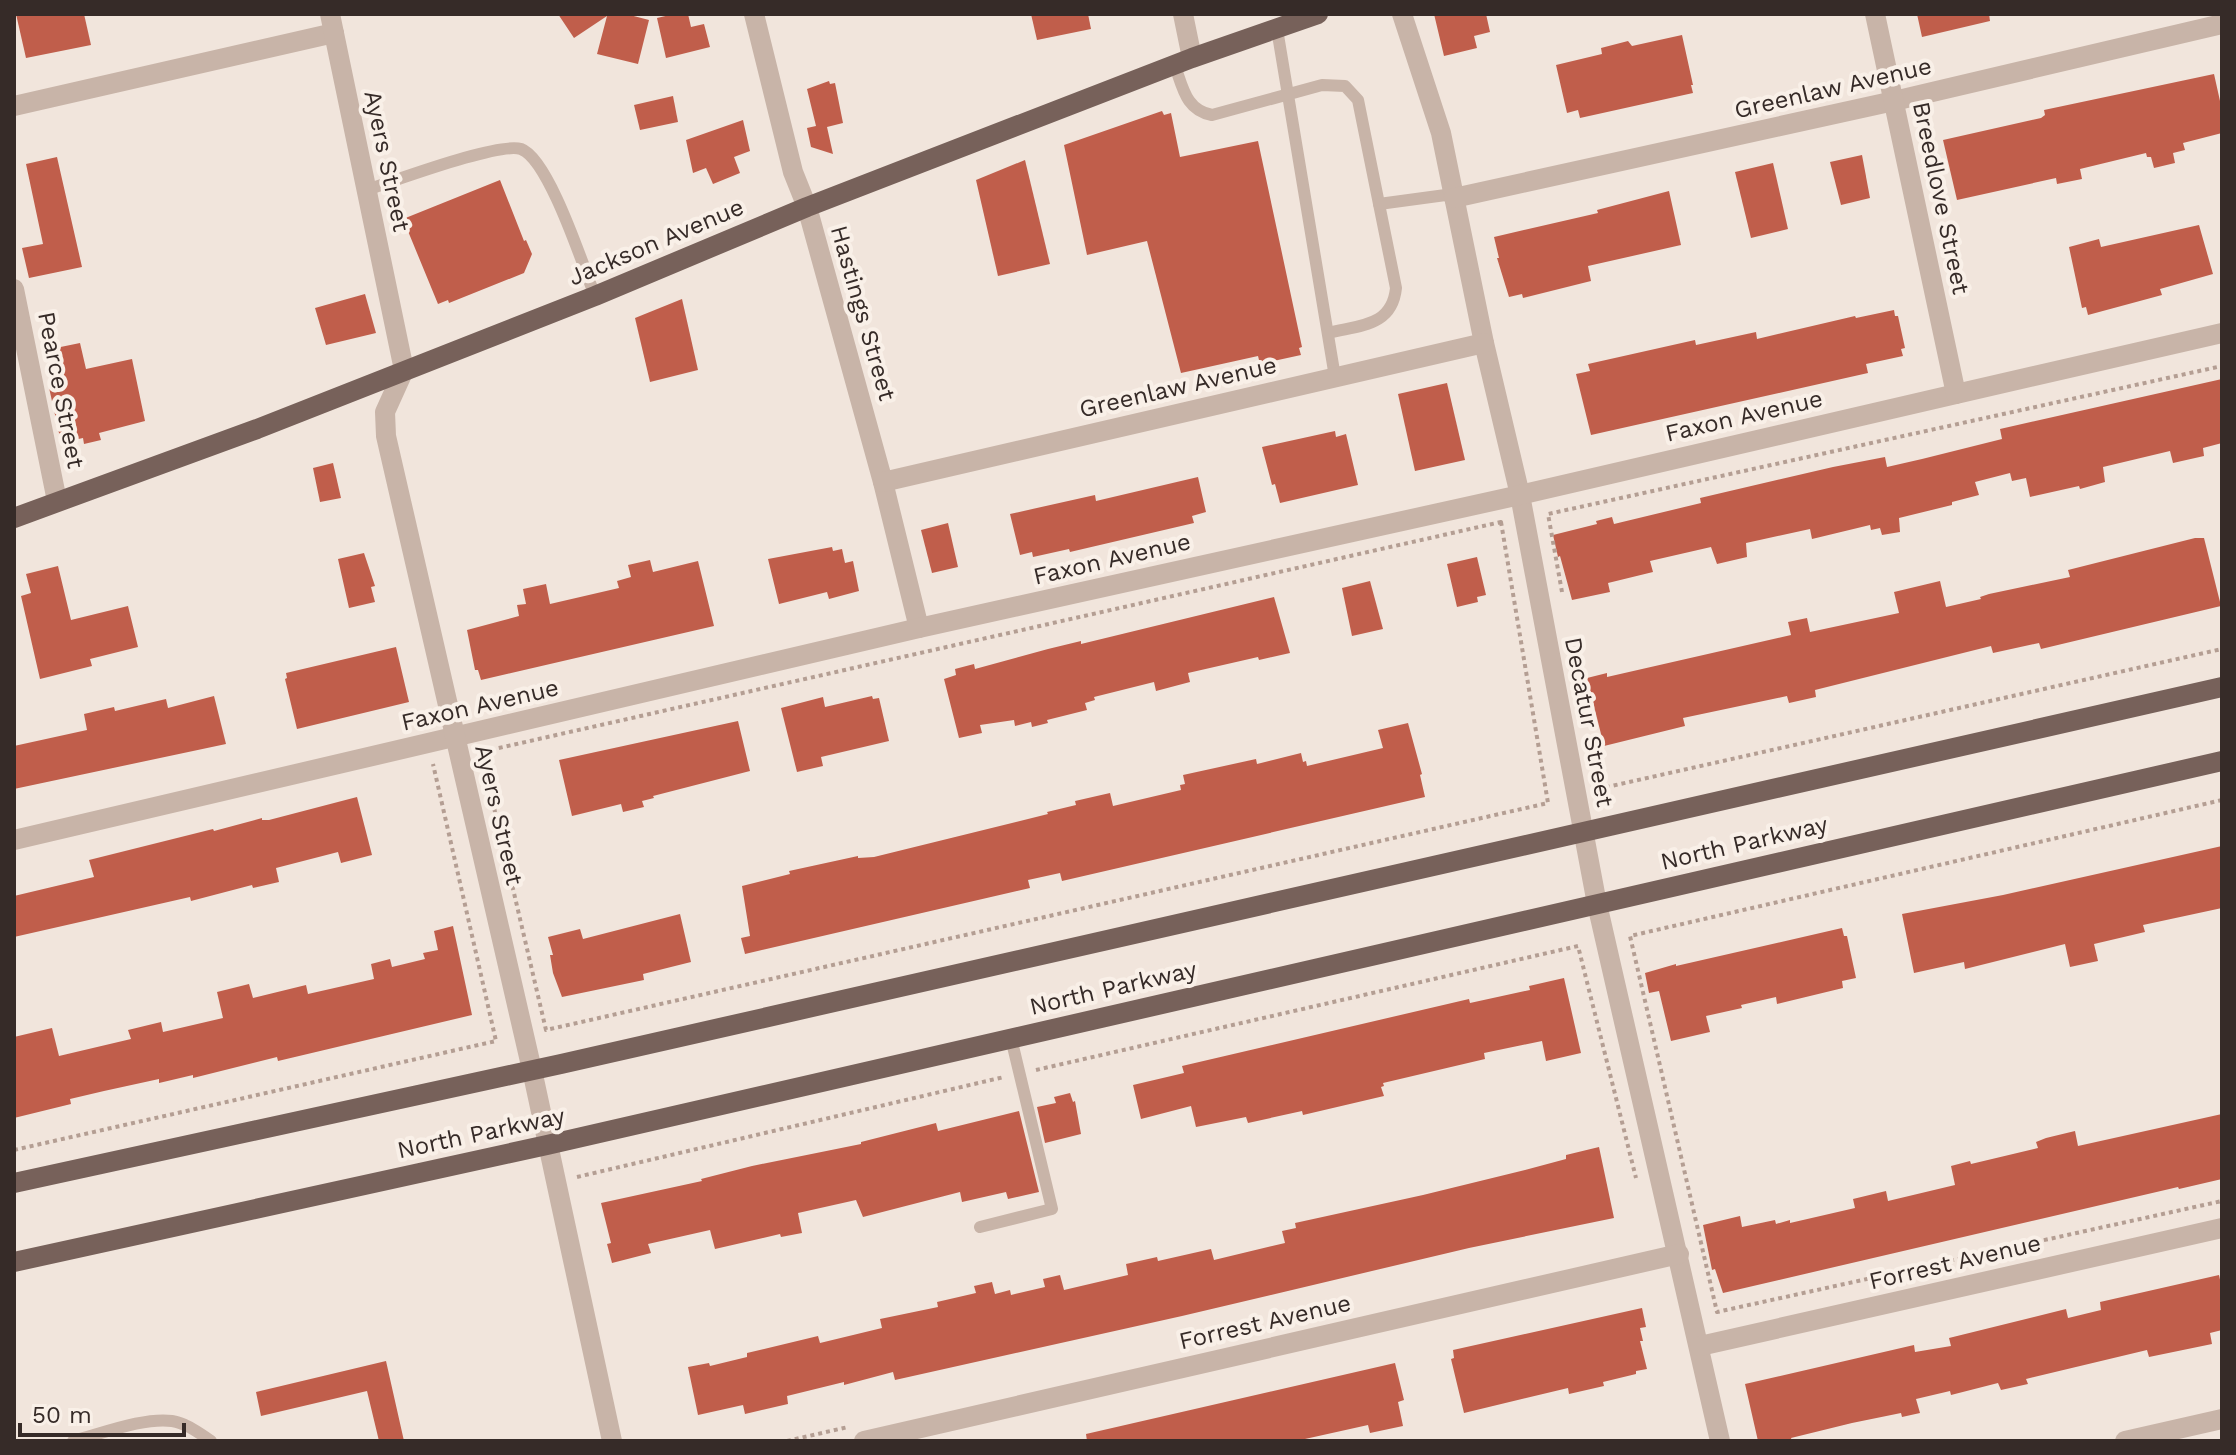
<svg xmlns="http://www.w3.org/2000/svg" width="2236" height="1455" viewBox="0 0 2236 1455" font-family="'Work Sans',sans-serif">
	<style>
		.building { fill: #c05e4b }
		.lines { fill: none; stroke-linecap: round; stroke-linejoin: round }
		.path { stroke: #b49e93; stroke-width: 4; stroke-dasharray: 4 4; stroke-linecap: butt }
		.service { stroke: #c8b4a8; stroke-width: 12 }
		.minor { stroke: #c8b4a8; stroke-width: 20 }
		.tertiary { stroke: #c8b4a8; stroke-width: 20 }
		.primary { stroke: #77615a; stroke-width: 20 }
		.labels { text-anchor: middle; stroke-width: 8; stroke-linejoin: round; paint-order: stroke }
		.street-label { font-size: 24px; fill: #362b28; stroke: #f9f0e8 }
	</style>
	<rect width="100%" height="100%" fill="#f1e5dc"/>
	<g class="building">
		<polygon points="16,14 84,14 91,45 26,58"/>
		<polygon points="558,14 626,14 649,20 638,64 597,54 607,16 574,38"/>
		<polygon points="674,14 688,14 691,27 704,24 710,47 666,58 657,18"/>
		<polygon points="1031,14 1088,14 1091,29 1037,40"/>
		<polygon points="1434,14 1486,14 1490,32 1474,36 1477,48 1444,56"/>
		<polygon points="1917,14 1989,14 1990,21 1922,37"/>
		<polygon points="1682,35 1693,85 1691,85 1693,93 1580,118 1578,110 1567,113 1556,65 1602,54 1601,48 1628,41 1632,46"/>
		<polygon points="2214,74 2222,110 2222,133 2183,143 2185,150 2173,153 2175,163 2154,168 2151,157 2147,157 2146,153 2080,169 2082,179 2057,184 2056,178 1957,200 1943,140 2041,118 2045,115 2044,110"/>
		<polygon points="829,81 830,84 835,83 843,123 827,127 833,154 811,147 807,128 816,126 807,89"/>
		<polygon points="673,96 678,122 640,130 634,105"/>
		<polygon points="1162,111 1164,115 1171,113 1180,157 1258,141 1302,347 1299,348 1301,355 1260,364 1258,356 1181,373 1147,241 1087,255 1064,145"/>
		<polygon points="743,120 750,151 734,157 740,173 713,184 706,168 693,173 686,140"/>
		<polygon points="1862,155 1870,198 1841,205 1830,162"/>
		<polygon points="57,157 82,267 29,278 22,248 43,244 26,164"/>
		<polygon points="1025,160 1050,264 998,276 976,180"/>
		<polygon points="1773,163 1788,229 1751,238 1735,172"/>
		<polygon points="500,180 524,241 526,240 532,254 524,273 449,303 448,300 438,304 403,219"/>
		<polygon points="1669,191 1681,245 1588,266 1591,281 1523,298 1522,294 1509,297 1497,258 1499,258 1494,237 1598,213 1597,210"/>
		<polygon points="2199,225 2213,274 2160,289 2162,295 2088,315 2086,307 2082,308 2069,247 2099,239 2101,247"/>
		<polygon points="365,294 376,333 326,345 315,308"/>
		<polygon points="682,299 698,370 650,382 635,318"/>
		<polygon points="1894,310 1895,316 1898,316 1905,348 1901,349 1903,356 1866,364 1868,373 1591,435 1576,374 1590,371 1588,364 1695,340 1696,345 1756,332 1757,339 1855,316 1856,318"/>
		<polygon points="80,343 86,369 132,359 145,421 99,433 101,440 84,444 83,438 69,441 59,433 48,383 53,381 46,350"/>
		<polygon points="2222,379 2222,443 2203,448 2204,456 2173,463 2170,451 2103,467 2105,482 2098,484 2080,489 2079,486 2030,497 2026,478 2012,481 2010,473 1975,482 1979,495 1952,502 1952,505 1899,518 1900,532 1882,535 1880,528 1871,530 1870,525 1812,539 1810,529 1746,543 1747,557 1717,564 1711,547 1650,561 1653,572 1608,583 1610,592 1572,600 1560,556 1558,557 1553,535 1597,524 1596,521 1612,517 1614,524 1701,503 1700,498 1833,467 1885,457 1887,467 1922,459 2002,439 2000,429"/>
		<polygon points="1447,383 1465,460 1415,471 1398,394"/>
		<polygon points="1335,431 1336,437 1346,434 1358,485 1280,503 1275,484 1272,485 1262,447"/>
		<polygon points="333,463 341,498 320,502 313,468"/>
		<polygon points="1198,477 1206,512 1192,516 1194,523 1070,552 1069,549 1033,557 1032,552 1020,555 1010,514 1095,495 1096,501"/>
		<polygon points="948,523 958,567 932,573 921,530"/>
		<polygon points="2195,538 2204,538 2221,606 2041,649 2039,643 1993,653 1991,646 1815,690 1816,697 1789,703 1787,696 1683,718 1685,726 1604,746 1587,678 1607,673 1607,677 1791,635 1788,622 1807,618 1810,632 1899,613 1894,592 1940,581 1946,607 1981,599 1980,597 1989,594 2070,577 2068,570"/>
		<polygon points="832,547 833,551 842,549 845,563 853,561 859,591 829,599 827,592 779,604 768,559"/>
		<polygon points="364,553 375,586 371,587 375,602 349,608 338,559"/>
		<polygon points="1477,557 1486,595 1477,597 1478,602 1457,607 1447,564"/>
		<polygon points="650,560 653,572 698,561 714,626 481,680 478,670 475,670 467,630 519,616 517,605 526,604 523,589 546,584 550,604 619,588 617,581 631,577 628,565"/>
		<polygon points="58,566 71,620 128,606 138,647 90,659 92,666 40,679 21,596 31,593 26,574"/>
		<polygon points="1370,581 1383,629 1352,636 1342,588"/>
		<polygon points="1274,597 1290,653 1259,660 1258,657 1188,673 1190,682 1156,691 1154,682 1094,697 1095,700 1085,703 1087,710 1047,720 1048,723 1032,727 1031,722 1015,726 1014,720 980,725 982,733 959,738 944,679 956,675 955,669 974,664 975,669 1048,649 1081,641 1081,644"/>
		<polygon points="396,647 409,702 297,729 285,679 287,678 286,673"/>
		<polygon points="214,696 226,744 14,789 14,746 87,730 84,714 114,707 115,711 166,699 168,708"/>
		<polygon points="872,696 873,699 879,698 889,741 821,757 823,766 797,772 781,708 823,697 825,707"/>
		<polygon points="738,721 750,771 653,796 654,798 642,801 644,807 623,812 621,804 572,816 559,760"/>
		<polygon points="1408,723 1422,774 1420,775 1425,797 1062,881 1060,873 1028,880 1030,888 745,954 741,938 750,936 742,886 790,874 789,871 858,856 858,858 874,857 1048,814 1047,812 1076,805 1075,801 1110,793 1113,806 1181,790 1180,785 1185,784 1183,775 1256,759 1257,764 1301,753 1303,762 1306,761 1307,766 1383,748 1378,730"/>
		<polygon points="357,797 372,855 341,863 338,852 276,868 279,882 253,888 252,885 191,901 190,897 14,937 14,896 94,877 89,860 213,829 214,831 262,818 262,820 269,820"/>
		<polygon points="2222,846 2222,908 2143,925 2145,932 2094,944 2098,961 2070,967 2065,944 1965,969 1964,962 1914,973 1902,914 2003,895"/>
		<polygon points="680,914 691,962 643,974 644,980 562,997 553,973 550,955 553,955 548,937 580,929 583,939"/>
		<polygon points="453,926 472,1015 278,1061 277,1057 193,1078 193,1075 159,1083 159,1079 104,1091 70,1099 71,1104 14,1118 14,1037 52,1028 59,1056 131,1039 128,1030 161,1022 163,1032 223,1018 217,992 249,984 253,998 306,985 308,994 374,979 371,964 390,959 392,967 425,959 423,953 438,950 434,931"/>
		<polygon points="1842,928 1844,936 1847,936 1856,978 1842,981 1843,988 1777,1004 1776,997 1741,1005 1742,1008 1706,1016 1710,1032 1671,1041 1659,991 1649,993 1645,973 1676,964 1676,966"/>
		<polygon points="1564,978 1581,1053 1546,1061 1542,1041 1484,1053 1485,1059 1383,1083 1384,1086 1381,1087 1384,1096 1303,1115 1302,1111 1248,1123 1246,1117 1196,1127 1191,1106 1141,1119 1133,1085 1184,1073 1182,1066 1469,999 1470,1003 1530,990 1529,986"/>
		<polygon points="1070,1093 1073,1102 1075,1101 1081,1134 1045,1143 1037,1107 1056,1103 1054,1097"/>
		<polygon points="1019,1111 1039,1192 1008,1199 1006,1192 962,1202 960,1192 863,1217 856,1200 798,1213 802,1233 781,1237 780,1234 715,1249 710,1230 648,1244 651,1253 612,1263 607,1244 611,1243 601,1203 702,1181 701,1179 752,1166 861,1144 861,1142 936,1123 938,1131"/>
		<polygon points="2222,1114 2222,1179 2179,1189 2178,1187 1723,1293 1715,1269 1712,1270 1703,1225 1740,1216 1742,1227 1775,1220 1776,1224 1790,1220 1790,1223 1855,1208 1853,1199 1886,1191 1888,1201 1955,1185 1951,1166 1970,1161 1971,1164 2038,1148 2036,1142 2046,1138 2075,1131 2078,1146"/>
		<polygon points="1599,1147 1614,1218 1469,1248 1182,1316 895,1380 893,1372 844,1385 844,1382 787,1396 788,1404 745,1414 743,1405 698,1415 688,1367 709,1363 710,1366 747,1357 747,1353 818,1336 820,1343 882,1328 880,1319 938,1307 937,1302 976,1293 974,1286 992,1282 995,1294 1010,1290 1011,1295 1045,1287 1043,1279 1060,1275 1064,1290 1128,1275 1126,1264 1157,1257 1158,1261 1211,1249 1214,1260 1285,1243 1282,1231 1296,1228 1295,1223 1423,1195 1525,1170 1566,1159 1566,1155"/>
		<polygon points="2219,1275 2222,1289 2222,1330 2210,1333 2212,1344 2149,1357 2147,1350 2026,1379 2028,1384 2001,1390 1998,1383 1951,1395 1950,1391 1916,1399 1920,1413 1902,1417 1901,1413 1852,1423 1791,1438 1792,1441 1758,1441 1745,1384 1914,1345 1915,1352 1951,1346 1949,1338 2066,1309 2068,1318 2101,1310 2100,1302"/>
		<polygon points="1642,1308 1646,1327 1640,1328 1643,1341 1640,1341 1647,1369 1636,1371 1636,1374 1603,1382 1604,1386 1569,1394 1568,1388 1464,1413 1451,1359 1454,1358 1453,1350"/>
		<polygon points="386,1361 404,1441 379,1441 367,1391 261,1416 256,1392"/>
		<polygon points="1395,1363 1404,1400 1398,1402 1403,1426 1370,1433 1368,1425 1296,1441 1087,1441 1086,1434"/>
	</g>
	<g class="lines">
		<g class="path">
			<polygon points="1501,522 1548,803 546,1030 481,752"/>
			<polyline points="1562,592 1548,514 2222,366"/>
			<polyline points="1598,789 2222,649"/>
			<polyline points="2222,800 1630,936 1717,1312 2222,1201"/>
			<polyline points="1036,1070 1578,946 1636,1178"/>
			<polyline points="14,1150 496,1041 433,764"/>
			<polyline points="577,1177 1004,1077"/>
			<polyline points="787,1441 848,1427"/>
		</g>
		<g class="service">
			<polyline points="1277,29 1335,377"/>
			<path d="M1175 66C1183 88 1186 110 1212 115L1322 85 1345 86 1358 100 1396 288C1392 327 1359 325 1328 333"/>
			<path d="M366 190C395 181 498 142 521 149 549 159 583 266 595 296"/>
			<polyline points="1379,204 1453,194"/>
			<polyline points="980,1227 1052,1209 1011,1038"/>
			<path d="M73 1441C101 1434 144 1417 172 1421 186 1423 199 1433 211 1441"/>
		</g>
		<g class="minor">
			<polyline points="754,14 793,172 807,207 883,482 919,628"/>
			<polyline points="1183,14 1192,58"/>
			<polyline points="1402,14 1441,133 1484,343 1520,495 1597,904 1720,1441"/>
			<polyline points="14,106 334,33"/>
			<polyline points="1454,198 1894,101 2222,24"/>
			<polyline points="14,289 57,501"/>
			<polyline points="883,482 1484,343"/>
			<polyline points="14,840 919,628 1520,495 1956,394"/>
			<polyline points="1700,1346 2222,1228"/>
			<polyline points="864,1441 1679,1254"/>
			<polyline points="2125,1441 2222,1419"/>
		</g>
		<g class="tertiary">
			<polyline points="330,14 404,370 385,412 386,436 532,1070 612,1441"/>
			<polyline points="1875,14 1956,394 2222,333"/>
		</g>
		<g class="primary">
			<polyline points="14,518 257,429 595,296 807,207 1192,58 1318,14"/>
			<polyline points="14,1183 561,1064 2222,687"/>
			<polyline points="14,1262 547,1145 2222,761"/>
		</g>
	</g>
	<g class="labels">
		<g class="street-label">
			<text transform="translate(1833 88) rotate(-13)" y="8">Greenlaw Avenue</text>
			<text transform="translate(387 161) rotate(78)" y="8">Ayers Street</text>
			<text transform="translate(1941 198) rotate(78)" y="8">Breedlove Street</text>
			<text transform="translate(656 242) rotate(-23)" y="8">Jackson Avenue</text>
			<text transform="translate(863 313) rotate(74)" y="8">Hastings Street</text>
			<text transform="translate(1178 387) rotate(-13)" y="8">Greenlaw Avenue</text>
			<text transform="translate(61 390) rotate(79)" y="8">Pearce Street</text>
			<text transform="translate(1744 416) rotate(-13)" y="8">Faxon Avenue</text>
			<text transform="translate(1112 559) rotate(-13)" y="8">Faxon Avenue</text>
			<text transform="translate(480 705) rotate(-13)" y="8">Faxon Avenue</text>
			<text transform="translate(1589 722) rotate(79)" y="8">Decatur Street</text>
			<text transform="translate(499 815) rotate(77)" y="8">Ayers Street</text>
			<text transform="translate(1744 843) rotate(-13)" y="8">North Parkway</text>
			<text transform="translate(1113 988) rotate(-13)" y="8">North Parkway</text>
			<text transform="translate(481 1133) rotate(-12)" y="8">North Parkway</text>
			<text transform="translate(1955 1262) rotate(-13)" y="8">Forrest Avenue</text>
			<text transform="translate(1265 1322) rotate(-13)" y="8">Forrest Avenue</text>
		</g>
	</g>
	<rect width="2236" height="1455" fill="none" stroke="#362b28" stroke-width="32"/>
	<path d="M20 1423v12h164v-12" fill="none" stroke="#362b28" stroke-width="4"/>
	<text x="32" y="1423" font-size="24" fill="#362b28" stroke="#f9f0e8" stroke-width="6" paint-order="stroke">50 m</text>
</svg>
